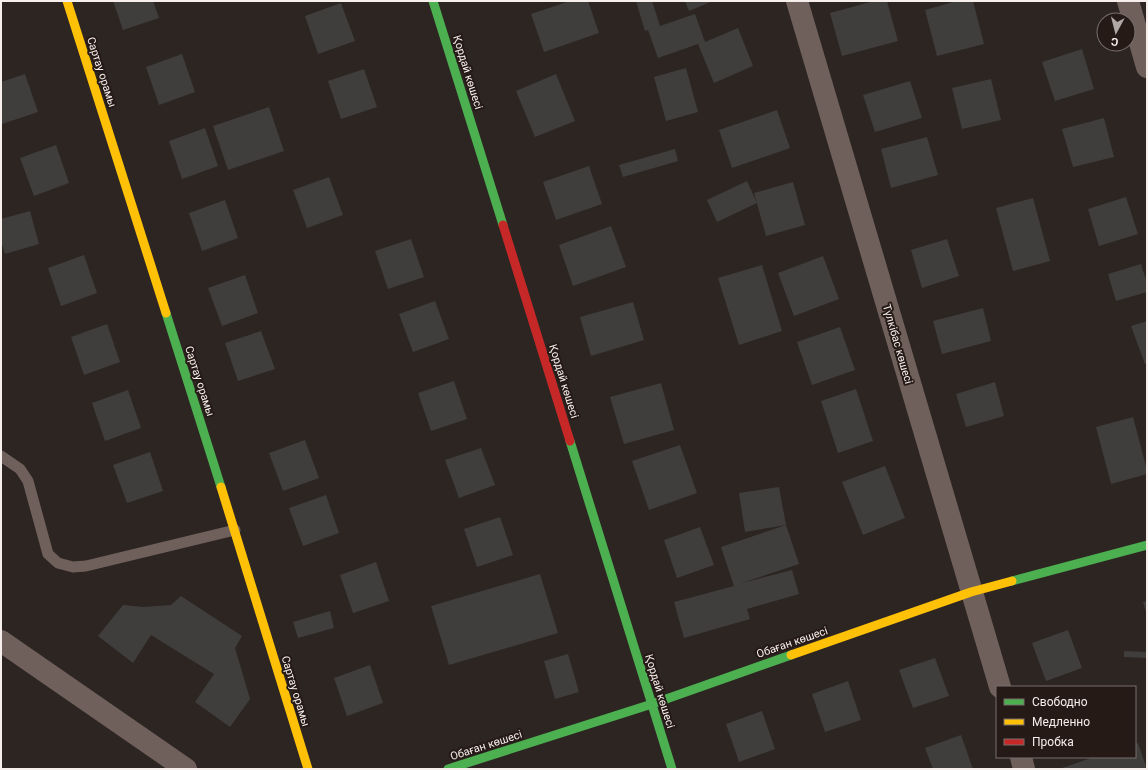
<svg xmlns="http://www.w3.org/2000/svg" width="1148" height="770" viewBox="0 0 1148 770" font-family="Roboto,sans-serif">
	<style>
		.building { fill: #3f3e3c }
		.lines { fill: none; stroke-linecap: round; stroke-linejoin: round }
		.lane { stroke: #70605b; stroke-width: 11 }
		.street { stroke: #70605b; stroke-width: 22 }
		.fast { stroke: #4caf50; stroke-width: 9 }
		.slow { stroke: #ffc107; stroke-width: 9 }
		.jam { stroke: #c62828; stroke-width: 9 }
		.labels { text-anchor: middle; stroke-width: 4; stroke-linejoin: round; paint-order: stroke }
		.street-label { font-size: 11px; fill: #f7efec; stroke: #251a16 }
	</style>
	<rect width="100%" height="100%" fill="#2c2522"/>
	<g class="building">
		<polygon points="113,1 153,1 159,18 123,30"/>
		<polygon points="570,1 588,1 599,33 544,52 531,14"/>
		<polygon points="636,1 652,1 660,26 695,14 705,42 738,28 753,66 714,83 698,44 658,58 648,30 645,31"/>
		<polygon points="685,1 713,1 689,11"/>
		<polygon points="874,1 887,1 898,41 842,56 830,13"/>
		<polygon points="957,1 973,1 984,44 937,56 925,10"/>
		<polygon points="341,3 355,41 318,54 305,16"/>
		<polygon points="1082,49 1094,89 1055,101 1042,62"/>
		<polygon points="182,54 195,92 159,105 146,67"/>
		<polygon points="686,68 698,112 666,121 654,77"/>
		<polygon points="364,69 377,107 341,119 328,81"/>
		<polygon points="25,74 38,112 2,124 1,121 1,82"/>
		<polygon points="556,74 575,121 535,137 516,91"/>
		<polygon points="991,79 1001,120 962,129 952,88"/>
		<polygon points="910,81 922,118 875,132 863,95"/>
		<polygon points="269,107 284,151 228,170 213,126"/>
		<polygon points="777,110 790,148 732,168 719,130"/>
		<polygon points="1104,118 1114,157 1073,167 1062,129"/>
		<polygon points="205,128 218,166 182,179 169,141"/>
		<polygon points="927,137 938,175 891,188 881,149"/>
		<polygon points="56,145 69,183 34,196 20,158"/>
		<polygon points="675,149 678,161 623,177 619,165"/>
		<polygon points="589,166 602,204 556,220 543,182"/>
		<polygon points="329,177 343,215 307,228 293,190"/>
		<polygon points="747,181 757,203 717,222 707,200"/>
		<polygon points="793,182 805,225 766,236 754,193"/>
		<polygon points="1126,197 1138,234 1099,246 1088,209"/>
		<polygon points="1033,198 1050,261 1013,271 996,208"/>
		<polygon points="225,200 238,238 202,251 189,213"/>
		<polygon points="30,211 39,244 5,254 1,241 1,219"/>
		<polygon points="611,226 626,267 573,286 559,245"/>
		<polygon points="411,239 424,277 388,289 375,251"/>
		<polygon points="947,239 959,276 922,288 911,250"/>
		<polygon points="84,255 97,293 61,306 48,268"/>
		<polygon points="823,256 839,299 794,316 778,273"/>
		<polygon points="1141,264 1147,283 1147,292 1116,301 1108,274"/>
		<polygon points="762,265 782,331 739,345 718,278"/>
		<polygon points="245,275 258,313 222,326 208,288"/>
		<polygon points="435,301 449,339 413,352 399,314"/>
		<polygon points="633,302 644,340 591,356 580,317"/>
		<polygon points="983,308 991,341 942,354 933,321"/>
		<polygon points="1147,321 1147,364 1145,364 1131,326"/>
		<polygon points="107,324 120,362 84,375 71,337"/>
		<polygon points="840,327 855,370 812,385 797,342"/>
		<polygon points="261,331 275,369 238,381 225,343"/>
		<polygon points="454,381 467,419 431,431 418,393"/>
		<polygon points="995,382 1004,416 966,427 956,394"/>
		<polygon points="661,383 674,430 624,444 610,397"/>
		<polygon points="856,389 873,441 838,453 821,401"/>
		<polygon points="128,390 141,428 105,441 92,403"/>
		<polygon points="1133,417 1147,470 1147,474 1111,484 1096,427"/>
		<polygon points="305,440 319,478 283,491 269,453"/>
		<polygon points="680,445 697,493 649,510 632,461"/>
		<polygon points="481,448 495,485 459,498 445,460"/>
		<polygon points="150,452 163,491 127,503 113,465"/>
		<polygon points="885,466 905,518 863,535 842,482"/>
		<polygon points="779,487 786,525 745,532 739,493"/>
		<polygon points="326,495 339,533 303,546 289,508"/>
		<polygon points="500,517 513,555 477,567 464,529"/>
		<polygon points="786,525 799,564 742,583 792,570 799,594 747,609 750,619 684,638 674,602 734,586 721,547"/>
		<polygon points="700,527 714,565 677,578 664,540"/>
		<polygon points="376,562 389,601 353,613 340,575"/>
		<polygon points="540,574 558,633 449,665 431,606"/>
		<polygon points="181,596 242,636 235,648 250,699 230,727 195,702 214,674 151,635 133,663 98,636 123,605 143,607 171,605"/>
		<polygon points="1147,601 1147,615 1143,602"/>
		<polygon points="330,611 334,628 298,638 293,622"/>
		<polygon points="1068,630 1082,668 1046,681 1032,643"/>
		<polygon points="1124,651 1146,652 1146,658 1124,657"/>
		<polygon points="568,654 579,692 555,699 544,661"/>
		<polygon points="935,658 949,696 913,708 899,670"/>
		<polygon points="370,665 383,703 347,716 334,678"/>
		<polygon points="848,681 861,720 825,732 812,694"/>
		<polygon points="762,711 775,749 739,762 726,724"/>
		<polygon points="961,735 973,769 933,769 925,748"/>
		<polygon points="1138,743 1147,769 1059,769 1094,757 1135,757 1135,744"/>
	</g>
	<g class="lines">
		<polyline class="lane" points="1,456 20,469 28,481 48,554 58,563 73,567 86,566 235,530"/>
		<g class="street">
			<polyline points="797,1 1000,687"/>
			<polyline points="1128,1 1147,67"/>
			<polyline points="1,641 186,769"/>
			<polyline points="1021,757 1024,769"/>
		</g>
		<g class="fast">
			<polyline points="433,1 503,225"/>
			<polyline points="166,313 221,487"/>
			<polyline points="570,441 672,769"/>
			<polyline points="1012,581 1147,545"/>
			<polyline points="448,769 652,704 791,655"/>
		</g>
		<g class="slow">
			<polyline points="67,1 166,313"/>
			<polyline points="221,487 308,769"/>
			<polyline points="791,655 971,592 1012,581"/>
		</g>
		<polyline class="jam" points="503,225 570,441"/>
	</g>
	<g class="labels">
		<g class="street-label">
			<text transform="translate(102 72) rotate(72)" y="4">Сартау орамы</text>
			<text transform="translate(468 72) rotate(73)" y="4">Қордай көшесі</text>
			<text transform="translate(898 344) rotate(74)" y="4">Түлкібас көшесі</text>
			<text transform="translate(200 381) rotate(72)" y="4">Сартау орамы</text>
			<text transform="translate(564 381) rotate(73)" y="4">Қордай көшесі</text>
			<text transform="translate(792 642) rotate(-19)" y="4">Обаған көшесі</text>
			<text transform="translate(296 691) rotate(73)" y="4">Сартау орамы</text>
			<text transform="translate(660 691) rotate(73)" y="4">Қордай көшесі</text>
			<text transform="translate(486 745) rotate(-18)" y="4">Обаған көшесі</text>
		</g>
	</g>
	<rect width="1148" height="770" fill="none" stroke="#f7efec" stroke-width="4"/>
	<rect x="996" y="686" width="140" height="72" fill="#251a16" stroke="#796f6c"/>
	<rect x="1004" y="699" width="20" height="6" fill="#4caf50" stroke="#796f6c"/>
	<text x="1032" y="706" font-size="12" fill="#f7efec">Свободно</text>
	<rect x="1004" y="719" width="20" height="6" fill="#ffc107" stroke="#796f6c"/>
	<text x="1032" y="726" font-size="12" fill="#f7efec">Медленно</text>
	<rect x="1004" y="739" width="20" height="6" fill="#c62828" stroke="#796f6c"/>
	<text x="1032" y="746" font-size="12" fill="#f7efec">Пробка</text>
	<g transform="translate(1116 32) rotate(187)"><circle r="19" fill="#251a16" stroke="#796f6c"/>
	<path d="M0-3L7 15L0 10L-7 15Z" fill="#b0a8a5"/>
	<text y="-6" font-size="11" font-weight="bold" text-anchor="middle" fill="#f7efec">С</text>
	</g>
</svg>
